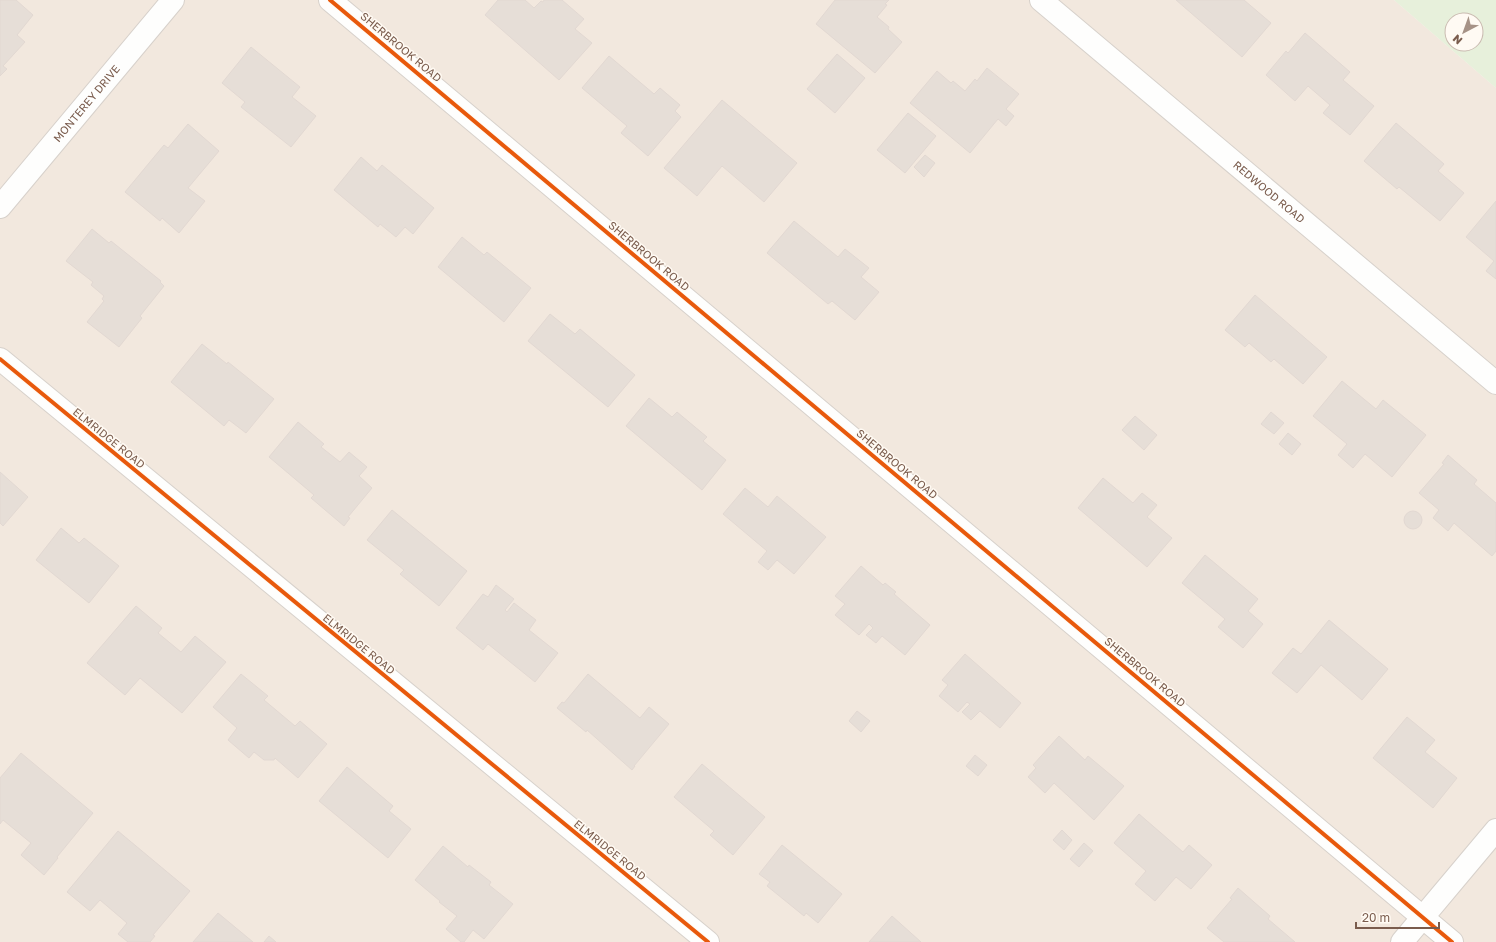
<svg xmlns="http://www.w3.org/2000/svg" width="1496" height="942" viewBox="0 0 1496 942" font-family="'Golos Text',sans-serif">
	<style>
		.residential { fill: #f2e8de }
		.green { fill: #e7f0db; fill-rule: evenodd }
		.building { fill: #e6ded7; stroke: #e2d8d2 }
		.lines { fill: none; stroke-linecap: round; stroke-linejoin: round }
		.street-casing { stroke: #d7d1cb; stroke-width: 24 }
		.street { stroke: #fefefd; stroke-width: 22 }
		.cycleway-casing { stroke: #fffaf3; stroke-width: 6 }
		.cycleway { stroke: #e8590c; stroke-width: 4 }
		.labels { text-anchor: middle; stroke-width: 3; stroke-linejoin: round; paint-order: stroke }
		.street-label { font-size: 11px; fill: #7a5c4d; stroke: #fffaf3 }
	</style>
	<rect width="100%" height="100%" fill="#f9f5f0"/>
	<polygon class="residential" points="0,0 1394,0 1496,88 1496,942 0,942"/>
	<path class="green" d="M1394 0H1496V88ZM1452 20H1476V44H1452Z"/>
	<g class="building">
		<polygon points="0,0 16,0 33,15 17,35 25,42 3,66 7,69 0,76"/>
		<polygon points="498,0 525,0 534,8 541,1 543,2 544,0 562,0 584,19 575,29 592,43 559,80 485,15"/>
		<polygon points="835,0 889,0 885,4 887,5 877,17 889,27 888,29 902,42 875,73 816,24"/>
		<polygon points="1176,0 1244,0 1271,23 1242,57"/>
		<polygon points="1305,33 1350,72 1343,80 1374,106 1350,135 1323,113 1330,105 1308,86 1295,101 1266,75 1286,51 1288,53"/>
		<polygon points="251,47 300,87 292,97 316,116 291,147 241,107 245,102 222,83"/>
		<polygon points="837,54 865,78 835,113 807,89"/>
		<polygon points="609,56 654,94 660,88 680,105 675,111 681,117 648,156 621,133 627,126 582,88"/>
		<polygon points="987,68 1019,94 1006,109 1014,116 1006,126 998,119 970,153 910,103 937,71 951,83 953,81 965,91 975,79 977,81"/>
		<polygon points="722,100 797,163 764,202 722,166 697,196 664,168"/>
		<polygon points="908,113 936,136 905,173 877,150"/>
		<polygon points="1396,123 1444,164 1438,171 1464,193 1440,221 1399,187 1397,189 1364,161"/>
		<polygon points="188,124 219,151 188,188 205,201 179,233 162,218 160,221 125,192 164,145 168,148"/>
		<polygon points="925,155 935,163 924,177 914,167"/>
		<polygon points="361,157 377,171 382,165 434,208 413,234 405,227 396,237 380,224 378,227 334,190"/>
		<polygon points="1496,201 1496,279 1486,271 1494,261 1466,237"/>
		<polygon points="794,221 838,257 845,249 869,268 861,277 879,292 855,320 832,301 828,304 767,253"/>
		<polygon points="92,229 109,243 111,241 161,281 160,282 164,286 140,316 142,318 119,347 87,322 104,301 102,299 104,296 91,285 93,282 66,261"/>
		<polygon points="462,237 484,255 487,252 531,288 504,322 438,267"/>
		<polygon points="1255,295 1327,357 1303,384 1274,359 1271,362 1249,343 1245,347 1225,330"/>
		<polygon points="550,314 575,334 580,329 635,375 608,407 528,341"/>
		<polygon points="202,344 227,364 228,362 274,399 246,433 229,420 224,426 171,382"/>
		<polygon points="1342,381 1376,409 1383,400 1426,435 1392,477 1365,454 1353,468 1338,455 1347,444 1313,416"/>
		<polygon points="649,398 672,417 677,412 707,437 703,441 726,460 702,490 626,426"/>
		<polygon points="1271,412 1284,423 1274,434 1261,424"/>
		<polygon points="1135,416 1157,435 1144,450 1122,430"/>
		<polygon points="298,422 324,444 321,447 340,462 349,452 367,467 359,476 372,488 348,517 350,518 344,526 311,498 314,495 269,457"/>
		<polygon points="1288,433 1301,444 1292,455 1279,444"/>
		<polygon points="1448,455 1477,480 1474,484 1496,503 1496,551 1492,556 1454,523 1448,531 1433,518 1439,510 1419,493 1444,464 1442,463"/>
		<polygon points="0,472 28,497 3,526 0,523"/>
		<polygon points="1103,478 1133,503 1142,493 1157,505 1147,517 1172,538 1147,567 1078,508"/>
		<polygon points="745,488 768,507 777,496 826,537 794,574 777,560 768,570 758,562 767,551 723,514"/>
		<polygon points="392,510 467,571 439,606 400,574 404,570 367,540"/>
		<circle cx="1413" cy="520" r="9"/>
		<polygon points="61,528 79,543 84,538 119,566 89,603 36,560"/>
		<polygon points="1205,555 1258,599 1248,611 1263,624 1243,648 1218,627 1225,619 1182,583"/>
		<polygon points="861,566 883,585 885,583 896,592 894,594 930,625 905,655 882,636 876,643 866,635 873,628 869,624 859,635 835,615 845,604 835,596"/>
		<polygon points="496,585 514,599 505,610 507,612 514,603 536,620 529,630 558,653 535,682 488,644 483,650 456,628 483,594 488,597"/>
		<polygon points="136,606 162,628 158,633 181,652 195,636 226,662 182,713 140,678 125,695 87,663"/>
		<polygon points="1329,620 1388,669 1362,700 1321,665 1297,693 1272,673 1293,648 1301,654"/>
		<polygon points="965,654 1021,703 1000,728 980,711 971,720 962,712 970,704 967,702 958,712 939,696 948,685 942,680"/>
		<polygon points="241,674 268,696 264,700 295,726 300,721 327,744 298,778 275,758 274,760 264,760 254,752 249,758 228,740 237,728 213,707"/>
		<polygon points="588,674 640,718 649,707 669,724 634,766 635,766 632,770 587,730 586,732 557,708 562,702 564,703"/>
		<polygon points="857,711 870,721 861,732 849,721"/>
		<polygon points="1407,717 1435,740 1425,752 1457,778 1433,808 1373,758"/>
		<polygon points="1059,736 1085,760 1088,756 1124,786 1094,820 1054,783 1045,793 1028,777 1036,768 1033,765"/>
		<polygon points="21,753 93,813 57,857 58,858 44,875 21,855 31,843 3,820 0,824 0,778"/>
		<polygon points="975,755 987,765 978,776 966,766"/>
		<polygon points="702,764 765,817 733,855 710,835 714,831 674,797"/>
		<polygon points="347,767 393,806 389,811 411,829 388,858 319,801"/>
		<polygon points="1139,814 1183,852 1189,845 1212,865 1191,889 1176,877 1155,901 1135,884 1146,871 1114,843"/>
		<polygon points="1062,830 1072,840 1064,850 1053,840"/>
		<polygon points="118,831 190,891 153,935 155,936 150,942 128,942 118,934 127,923 100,900 90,911 67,892"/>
		<polygon points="1084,843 1093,851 1079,867 1070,859"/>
		<polygon points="782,845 842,894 818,923 806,913 804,916 767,886 770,882 759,874"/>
		<polygon points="443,846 468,867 469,865 491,882 489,885 513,904 484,939 473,930 464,942 461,942 446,929 457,916 439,902 440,901 415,880"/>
		<polygon points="1238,888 1270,916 1268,919 1295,942 1224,942 1207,928 1232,899 1230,898"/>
		<polygon points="218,913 253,942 193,942"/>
		<polygon points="892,916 921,942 869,942"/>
		<polygon points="269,936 276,942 264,942"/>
	</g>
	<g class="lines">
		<defs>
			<g id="street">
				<polyline points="330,0 1452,942"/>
				<path id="s1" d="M1041 0 1496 383"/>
				<path id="s2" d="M0 207 173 0"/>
				<polyline points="0,359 708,942"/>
				<polyline points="1402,942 1496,830"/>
			</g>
		</defs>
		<use href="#street" class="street-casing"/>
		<use href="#street" class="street"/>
		<defs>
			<g id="cycleway">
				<polyline points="330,0 1452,942"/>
				<polyline points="0,359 708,942"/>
			</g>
		</defs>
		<use href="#cycleway" class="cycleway-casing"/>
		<use href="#cycleway" class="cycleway"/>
	</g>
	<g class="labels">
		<g class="street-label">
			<text transform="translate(401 47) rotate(40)" y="4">SHERBROOK ROAD</text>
			<text dy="4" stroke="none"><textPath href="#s2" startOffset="135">MONTEREY DRIVE</textPath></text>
			<text dy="4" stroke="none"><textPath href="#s1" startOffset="298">REDWOOD ROAD</textPath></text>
			<text transform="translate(649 256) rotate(40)" y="4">SHERBROOK ROAD</text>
			<text transform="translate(109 438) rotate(39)" y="4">ELMRIDGE ROAD</text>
			<text transform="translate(897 464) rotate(40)" y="4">SHERBROOK ROAD</text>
			<text transform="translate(359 644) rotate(39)" y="4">ELMRIDGE ROAD</text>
			<text transform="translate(1145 672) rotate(40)" y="4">SHERBROOK ROAD</text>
			<text transform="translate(610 850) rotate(39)" y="4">ELMRIDGE ROAD</text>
		</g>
	</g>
	<g transform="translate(1464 32) rotate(221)"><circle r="19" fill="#fffaf3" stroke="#cabbb1"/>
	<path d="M0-3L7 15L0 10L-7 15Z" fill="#a69286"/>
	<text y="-6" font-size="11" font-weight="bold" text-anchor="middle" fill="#7a5c4d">N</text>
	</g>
	<path d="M1356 922v6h83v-6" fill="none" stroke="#7a5c4d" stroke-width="2"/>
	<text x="1362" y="922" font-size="12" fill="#7a5c4d" stroke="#fffaf3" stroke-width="3" paint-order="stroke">20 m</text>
</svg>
